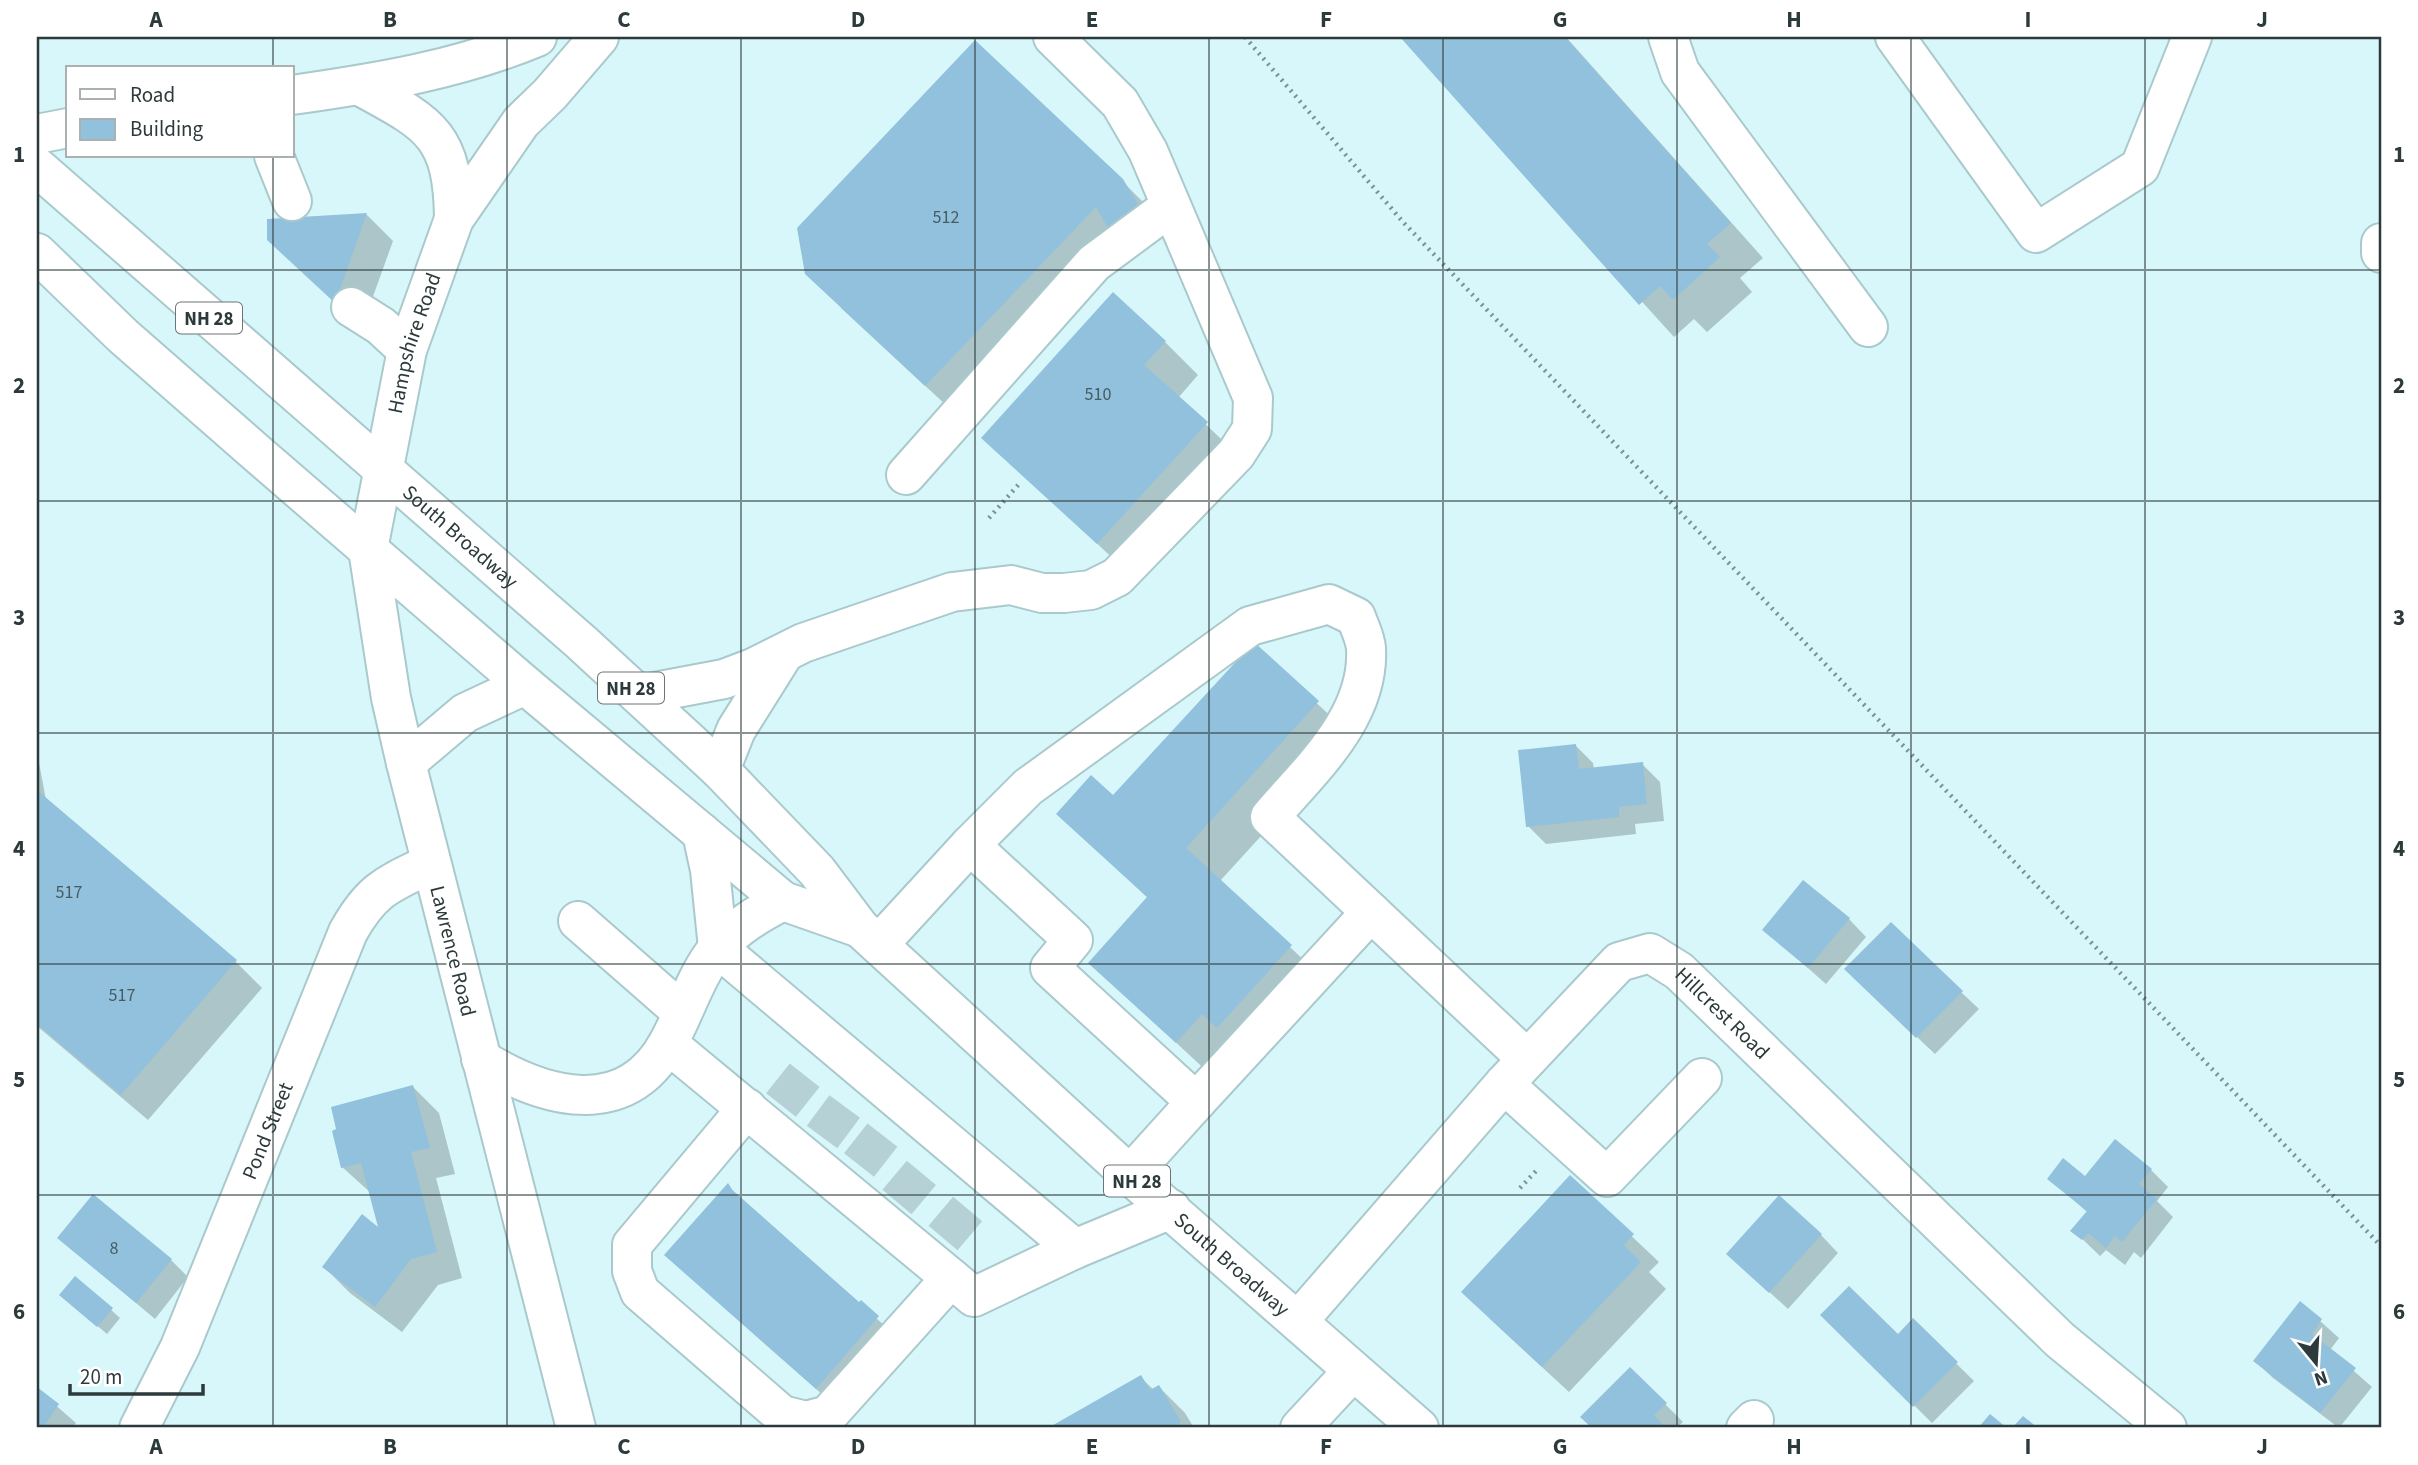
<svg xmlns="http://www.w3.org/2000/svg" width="2418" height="1465" viewBox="0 0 2418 1465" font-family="'Source Sans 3',sans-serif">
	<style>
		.shadow { fill: #0003 }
		.building { fill: #91c1dc }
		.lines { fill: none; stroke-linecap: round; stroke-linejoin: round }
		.minor-tunnel { stroke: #b5d1d5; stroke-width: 38; stroke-dasharray: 38 19; stroke-linecap: butt }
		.minor-casing { stroke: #aac9cc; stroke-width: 42 }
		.major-casing { stroke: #aac9cc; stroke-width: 42 }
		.path { stroke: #7b9193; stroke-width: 4.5; stroke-dasharray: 2 5; stroke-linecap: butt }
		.minor { stroke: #fff; stroke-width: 38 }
		.major { stroke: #fff; stroke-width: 38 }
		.grid { fill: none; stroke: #2d3a3b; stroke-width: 2; stroke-opacity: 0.55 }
		.labels { text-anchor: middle; stroke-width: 5; stroke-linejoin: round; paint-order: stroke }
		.number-label { font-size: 18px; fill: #465c63 }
		.shield { fill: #fff; stroke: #6c7576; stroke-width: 2 }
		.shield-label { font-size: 19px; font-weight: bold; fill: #2d3a3b }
		.street-label { font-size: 21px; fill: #2d3a3b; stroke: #fff }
		.neatline { fill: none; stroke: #2d3a3b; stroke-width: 2.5 }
		.grid-label { font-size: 23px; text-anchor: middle; font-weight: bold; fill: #2d3a3b }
	</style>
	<rect width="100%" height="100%" fill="#d7f7fb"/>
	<g class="shadow">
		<polygon points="1402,37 1566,37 1763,258 1740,278 1752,292 1707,332 1694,319 1674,337"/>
		<polygon points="1121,180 1155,214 960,418 841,308"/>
		<polygon points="367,215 393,241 362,327 268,239 269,221"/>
		<polygon points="1165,342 1198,375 1178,398 1240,457 1132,576 983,438"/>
		<polygon points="1254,645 1352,736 1220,881 1325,980 1211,1075 1090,963 1148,898 1058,814 1114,798"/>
		<polygon points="1575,745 1593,763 1594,769 1642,764 1660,782 1664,821 1635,824 1636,834 1546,844 1528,826"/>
		<polygon points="37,752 46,800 235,961 262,988 148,1120 37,1026"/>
		<polygon points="1849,919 1866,937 1826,984 1764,929"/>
		<polygon points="1864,987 1961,992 1979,1009 1935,1054"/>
		<polygon points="413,1087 439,1113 455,1174 436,1178 462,1278 438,1285 402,1332 350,1293 324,1267 381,1231 371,1193 342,1167"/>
		<polygon points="2151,1170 2168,1187 2157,1201 2173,1217 2141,1258 2134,1252 2125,1265 2106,1250 2100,1256 2073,1230 2087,1212 2049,1178 2085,1178"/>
		<polygon points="1570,1178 1659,1262 1649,1272 1666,1289 1569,1392 1489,1318"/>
		<polygon points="728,1186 904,1343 843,1413 666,1255"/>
		<polygon points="1821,1235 1838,1253 1788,1309 1728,1254"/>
		<polygon points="59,1238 171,1260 188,1277 155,1319"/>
		<polygon points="76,1278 120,1318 107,1334 70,1303"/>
		<polygon points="2300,1303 2339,1338 2330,1350 2372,1387 2339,1428 2273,1378 2255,1361"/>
		<polygon points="1823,1315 1898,1336 1913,1321 1974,1381 1932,1423"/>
		<polygon points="1630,1369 1683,1422 1676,1428 1594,1428 1583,1417"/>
		<polygon points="1140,1377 1154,1390 1159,1387 1185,1413 1194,1428 1052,1428"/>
		<polygon points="37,1389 76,1423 72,1428 37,1428"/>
	</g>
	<g class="building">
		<polygon points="1400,37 1565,37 1731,223 1707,244 1720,257 1673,300 1660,286 1639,305"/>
		<polygon points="975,40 1123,179 1145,216 1118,245 1096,207 925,386 805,274 797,228"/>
		<polygon points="367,213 335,303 267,240 267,219"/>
		<polygon points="1113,292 1166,341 1144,365 1208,422 1097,544 981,438"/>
		<polygon points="1254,642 1319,701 1186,848 1292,945 1217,1028 1202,1014 1176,1043 1088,963 1147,897 1056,814 1091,775 1113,795"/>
		<polygon points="1576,744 1579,769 1643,762 1647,804 1619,807 1619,817 1526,827 1518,750"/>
		<polygon points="37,790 237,960 121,1095 37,1024"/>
		<polygon points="1803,880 1850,918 1808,968 1762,930"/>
		<polygon points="1891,922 1963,991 1916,1038 1844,969"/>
		<polygon points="413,1085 430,1148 411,1152 437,1252 411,1259 375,1307 322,1267 362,1214 378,1227 361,1163 341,1168 332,1131 336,1129 331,1107"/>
		<polygon points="2115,1139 2152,1169 2139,1184 2157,1199 2122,1242 2115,1236 2106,1248 2088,1233 2082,1240 2070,1231 2087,1211 2047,1179 2063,1158 2085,1176"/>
		<polygon points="1570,1175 1634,1234 1624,1245 1641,1262 1542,1367 1461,1292"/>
		<polygon points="728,1183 733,1191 859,1302 861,1300 879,1316 816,1389 664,1255"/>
		<polygon points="93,1194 172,1259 136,1303 57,1238"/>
		<polygon points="1779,1195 1822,1234 1769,1293 1726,1254"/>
		<polygon points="75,1276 113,1308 97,1327 59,1295"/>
		<polygon points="1849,1286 1898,1334 1913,1318 1958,1362 1913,1407 1820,1315"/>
		<polygon points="2300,1301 2322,1319 2312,1334 2356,1368 2320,1413 2253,1361"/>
		<polygon points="1630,1367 1667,1403 1654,1415 1663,1425 1660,1428 1592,1428 1580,1417"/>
		<polygon points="1141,1375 1150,1390 1159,1385 1181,1422 1174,1428 1048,1428"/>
		<polygon points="37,1387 59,1404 44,1426 47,1428 37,1428"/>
		<polygon points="1990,1414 2007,1428 1978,1428"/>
		<polygon points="2023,1416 2038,1428 2012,1428"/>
	</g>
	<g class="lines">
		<g class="minor-tunnel">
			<polyline points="781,1105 816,1061"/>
			<polyline points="822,1137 854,1094"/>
			<polyline points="859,1165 892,1123"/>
			<polyline points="897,1202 933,1159"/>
			<polyline points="943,1238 977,1198"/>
		</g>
		<defs>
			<g id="minor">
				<polyline points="1668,37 1680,72 1868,327"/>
				<polyline points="1895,37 2036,233 2140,167 2192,37"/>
				<path d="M360 86C430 124 453 134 454 219"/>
				<path d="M292 95C377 83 457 70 537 37"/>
				<polyline points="37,134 68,128"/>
				<polyline points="274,156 292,201"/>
				<polyline points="2381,243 2381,253"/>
				<polyline points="351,307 381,326 407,350"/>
				<polyline points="906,475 1094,263 1171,206"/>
				<polyline points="639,695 724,679 753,668 803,643 952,592 1011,585 1042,593 1064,593 1091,590 1117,577 1236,454 1252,429 1253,398 1148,151 1120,103 1053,37"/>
				<polyline points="720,770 736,730 783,655"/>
				<polyline points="702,833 710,870 718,948 1075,1249 1171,1209"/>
				<path d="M970 845 1028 787 1250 626 1329 604 1356 617C1359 626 1365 637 1366 648 1370 717 1311 769 1270 817L1527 1059"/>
				<polyline points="578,921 682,1012"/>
				<polyline points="879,944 970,845 1073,940 1050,968 1196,1102 1130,1175"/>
				<polyline points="668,1044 974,1297 1075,1249"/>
				<path d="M481 1059C542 1097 625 1122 668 1043 685 1013 696 974 718 948 735 927 760 913 783 901"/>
				<polyline points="1504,1084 1607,1177 1702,1078"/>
				<polyline points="1196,1102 1371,912"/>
				<polyline points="747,1108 632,1245 632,1271 640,1292 782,1415 806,1421 828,1415 951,1278"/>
				<path id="s1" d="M1299 1320 1504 1084 1619 962 1650 953 1679 971 2060 1340 2167 1428"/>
				<path id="s2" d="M139 1428 180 1347 348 932C372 889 388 884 430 864"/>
				<path id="s3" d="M576 1428 406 763 391 698 368 549 407 350 454 219 521 122 550 94 599 37"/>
				<polyline points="1300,1428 1353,1371"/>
				<polyline points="1746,1428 1754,1420"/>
			</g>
			<g id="major">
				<path id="s4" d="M37 167 581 642 720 770 817 871 860 928 1130 1175 1419 1428"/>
				<polyline points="37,253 123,336 252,449 525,685 783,901 860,928"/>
				<polyline points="406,763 465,713 525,685"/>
			</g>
		</defs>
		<use href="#minor" class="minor-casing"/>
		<use href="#major" class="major-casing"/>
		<g class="path">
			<polyline points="1245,37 1403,222 2381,1246"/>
			<polyline points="989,518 1019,484"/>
			<polyline points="1520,1188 1536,1171"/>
		</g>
		<use href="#minor" class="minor"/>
		<use href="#major" class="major"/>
	</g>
	<path class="grid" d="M273 37V68M507 37V1428M741 37V1428M975 37V1428M1209 37V1428M1443 37V1428M1677 37V1428M1911 37V1428M2145 37V1428M273 156V1428M37 270H2381M37 501H2381M37 733H2381M37 964H2381M37 1195H2381"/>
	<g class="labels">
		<g class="number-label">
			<text x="946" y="223">512</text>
			<text x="1098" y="400">510</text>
			<text x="69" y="898">517</text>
			<text x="122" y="1001">517</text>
			<text x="114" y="1254">8</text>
		</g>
		<g class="shield">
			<rect x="176" y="302.5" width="66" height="31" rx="5"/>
			<rect x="598" y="672.5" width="66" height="31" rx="5"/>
			<rect x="1104" y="1165.5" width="66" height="31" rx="5"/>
		</g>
		<g class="shield-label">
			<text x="209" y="325">NH 28</text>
			<text x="631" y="695">NH 28</text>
			<text x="1137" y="1188">NH 28</text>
		</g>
		<g class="street-label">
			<text dy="7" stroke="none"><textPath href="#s3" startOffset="1115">Hampshire Road</textPath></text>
			<text dy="7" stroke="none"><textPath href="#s4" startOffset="562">South Broadway</textPath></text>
			<text transform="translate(453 951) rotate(76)" y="7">Lawrence Road</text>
			<text dy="7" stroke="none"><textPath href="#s1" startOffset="607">Hillcrest Road</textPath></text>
			<text dy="7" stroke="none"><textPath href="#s2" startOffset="324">Pond Street</textPath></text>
			<text dy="7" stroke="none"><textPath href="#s4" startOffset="1624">South Broadway</textPath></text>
		</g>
	</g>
	<rect width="2418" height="1465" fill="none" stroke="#ffffff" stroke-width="77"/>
	<rect x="66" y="66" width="228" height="91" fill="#ffffff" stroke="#abb0b1" stroke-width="2"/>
	<rect x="80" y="89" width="35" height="10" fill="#ffffff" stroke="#abb0b1" stroke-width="2"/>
	<text x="130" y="102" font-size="21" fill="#2d3a3b">Road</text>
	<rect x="80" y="119" width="35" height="21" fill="#91c1dc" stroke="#abb0b1" stroke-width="2"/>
	<text x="130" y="136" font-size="21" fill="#2d3a3b">Building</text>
	<g transform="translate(2316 1363) rotate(162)" stroke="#ffffff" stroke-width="5" paint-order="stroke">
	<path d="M0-5L12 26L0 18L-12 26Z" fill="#2d3a3b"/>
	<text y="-10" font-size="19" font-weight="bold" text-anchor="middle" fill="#2d3a3b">N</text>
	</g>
	<path d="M70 1384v10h133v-10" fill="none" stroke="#2d3a3b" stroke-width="3.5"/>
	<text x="80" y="1384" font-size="21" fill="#2d3a3b" stroke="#ffffff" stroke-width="5" paint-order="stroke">20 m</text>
	<rect x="38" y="38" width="2342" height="1388" class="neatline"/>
	<g class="grid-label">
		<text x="156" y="27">A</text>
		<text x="390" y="27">B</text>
		<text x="624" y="27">C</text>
		<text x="858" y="27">D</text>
		<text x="1092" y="27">E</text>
		<text x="1326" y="27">F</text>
		<text x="1560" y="27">G</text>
		<text x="1794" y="27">H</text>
		<text x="2028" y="27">I</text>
		<text x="2262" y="27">J</text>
		<text x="19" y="162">1</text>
		<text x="2399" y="162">1</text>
		<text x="19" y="393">2</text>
		<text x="2399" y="393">2</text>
		<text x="19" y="625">3</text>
		<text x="2399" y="625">3</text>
		<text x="19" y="856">4</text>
		<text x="2399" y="856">4</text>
		<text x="19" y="1087">5</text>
		<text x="2399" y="1087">5</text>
		<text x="19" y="1319">6</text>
		<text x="2399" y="1319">6</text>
		<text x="156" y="1454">A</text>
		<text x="390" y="1454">B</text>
		<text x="624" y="1454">C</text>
		<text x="858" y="1454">D</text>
		<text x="1092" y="1454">E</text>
		<text x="1326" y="1454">F</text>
		<text x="1560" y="1454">G</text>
		<text x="1794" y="1454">H</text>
		<text x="2028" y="1454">I</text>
		<text x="2262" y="1454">J</text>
	</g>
</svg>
